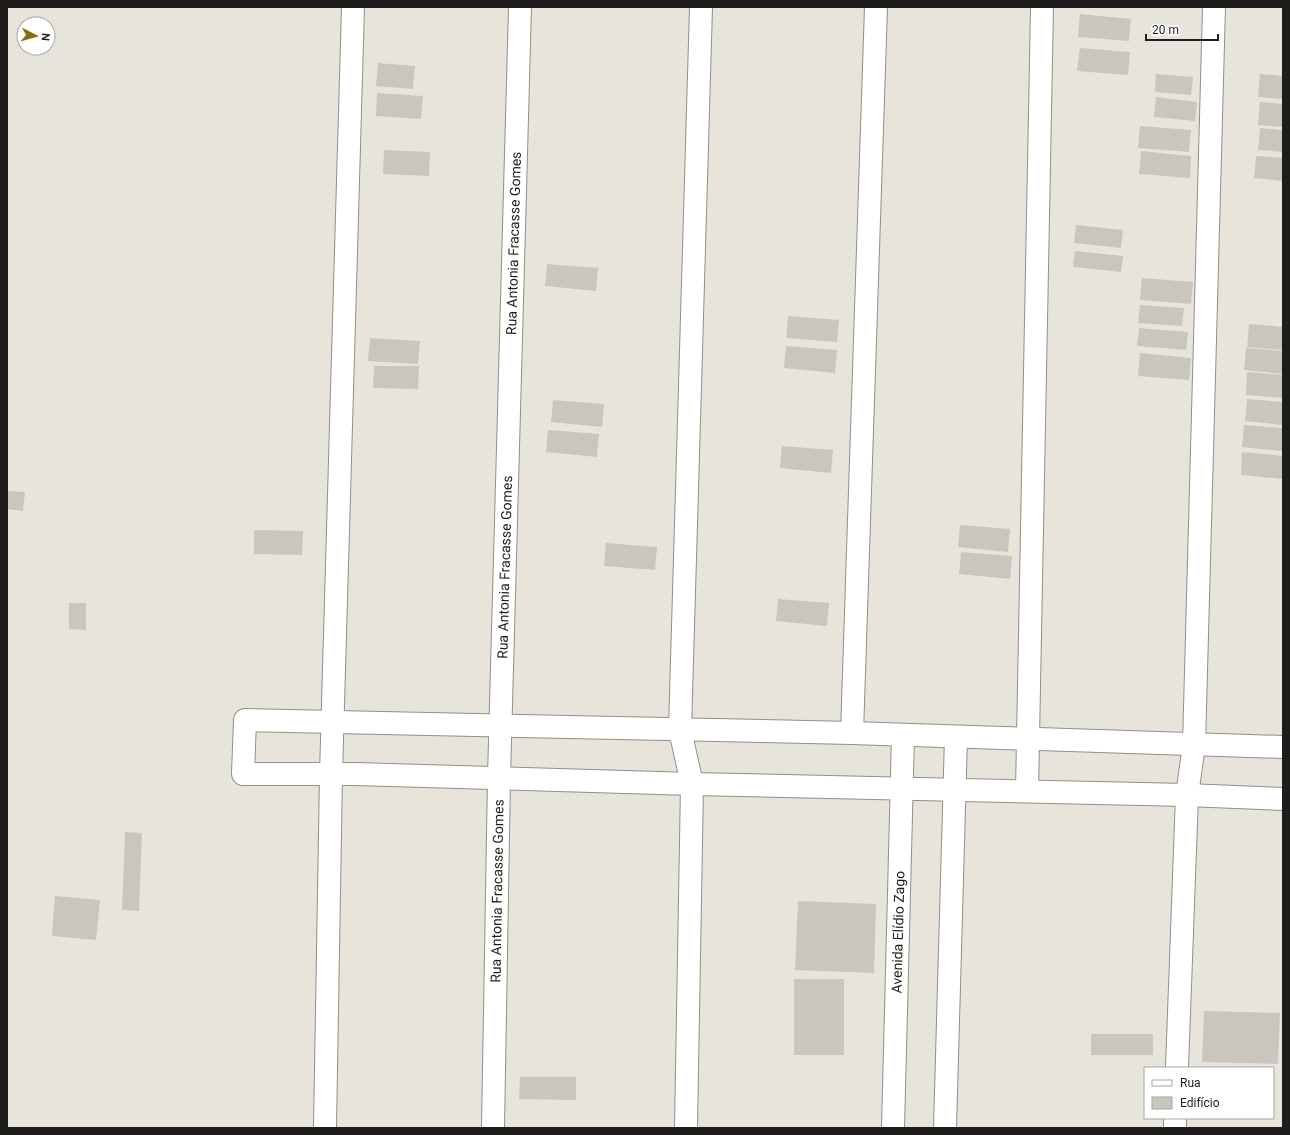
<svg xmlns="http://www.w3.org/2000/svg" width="1290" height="1135" viewBox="0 0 1290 1135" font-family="Roboto,sans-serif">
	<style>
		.building { fill: #c9c6bf }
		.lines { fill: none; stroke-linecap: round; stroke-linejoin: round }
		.minor-casing { stroke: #928f88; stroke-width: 24 }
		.minor { stroke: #fff; stroke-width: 22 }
		.labels { text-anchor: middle; stroke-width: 3; stroke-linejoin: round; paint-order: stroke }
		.street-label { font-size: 14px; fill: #1e1d1b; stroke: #fff }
	</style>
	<rect width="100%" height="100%" fill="#e7e4dc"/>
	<g class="building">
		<polygon points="1080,14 1131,19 1129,41 1078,37"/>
		<polygon points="1080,48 1130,52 1128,75 1077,71"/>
		<polygon points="378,63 415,66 413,89 376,86"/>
		<polygon points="1156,74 1193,77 1191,95 1155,92"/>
		<polygon points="1260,74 1283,76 1283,99 1258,97"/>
		<polygon points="377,93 423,96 421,119 376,116"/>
		<polygon points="1156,97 1197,102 1195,121 1154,117"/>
		<polygon points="1260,102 1283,104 1283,127 1258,125"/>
		<polygon points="1140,126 1191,130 1189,152 1138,148"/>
		<polygon points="1260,128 1283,130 1283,152 1258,150"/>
		<polygon points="384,150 430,152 429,176 383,174"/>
		<polygon points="1141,151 1191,156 1190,178 1139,174"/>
		<polygon points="1256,156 1283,158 1283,181 1254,178"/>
		<polygon points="1076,225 1123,230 1121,248 1074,243"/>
		<polygon points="1075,251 1123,256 1121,272 1073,267"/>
		<polygon points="547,264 598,268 596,291 545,286"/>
		<polygon points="1142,278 1193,282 1191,304 1140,300"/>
		<polygon points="1140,305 1184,308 1182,326 1138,323"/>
		<polygon points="788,316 839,320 837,342 786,338"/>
		<polygon points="1249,324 1283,327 1283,350 1247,347"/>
		<polygon points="1139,328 1188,332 1186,350 1137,346"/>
		<polygon points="370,338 420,341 418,364 368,361"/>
		<polygon points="786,346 837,350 835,373 784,368"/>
		<polygon points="1246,348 1283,351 1283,374 1244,370"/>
		<polygon points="1140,353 1191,358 1189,380 1138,376"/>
		<polygon points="374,366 419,366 418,389 373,388"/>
		<polygon points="1247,372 1283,375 1283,398 1246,395"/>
		<polygon points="1247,399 1283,402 1283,425 1245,421"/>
		<polygon points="553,400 604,404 602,427 551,422"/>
		<polygon points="1244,425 1283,428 1283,451 1242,447"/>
		<polygon points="548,430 599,434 597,457 546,452"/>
		<polygon points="782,446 833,450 831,473 780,468"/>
		<polygon points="1242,452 1283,456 1283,479 1241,475"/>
		<polygon points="8,491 25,492 23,511 7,509"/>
		<polygon points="960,525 1010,529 1008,552 958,547"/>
		<polygon points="254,530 303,531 302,555 254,554"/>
		<polygon points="606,543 657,547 655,570 604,566"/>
		<polygon points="961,552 1012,556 1010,579 959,574"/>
		<polygon points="778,599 829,603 827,626 776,621"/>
		<polygon points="69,603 86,603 86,630 69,629"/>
		<polygon points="125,832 142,833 139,911 122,910"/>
		<polygon points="55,896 100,900 96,940 52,936"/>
		<polygon points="798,901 876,904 874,973 795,970"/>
		<rect x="794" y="979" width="50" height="76"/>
		<polygon points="1204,1011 1280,1013 1278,1064 1202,1062"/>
		<rect x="1091" y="1034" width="62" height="21"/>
		<polygon points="520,1077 576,1077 576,1100 519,1099"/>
	</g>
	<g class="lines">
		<defs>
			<g id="minor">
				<polyline points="852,733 876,7"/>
				<polyline points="1283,747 852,733 245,720 243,774 355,774 692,784 1187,795 1283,799"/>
				<polyline points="1027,791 1042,7"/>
				<polyline points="1177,1068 1187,795 1194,745 1214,7"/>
				<polyline points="325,1128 331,774 353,7"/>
				<path id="s1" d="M493 1128 499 778 520 7"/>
				<polyline points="686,1128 692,784 680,730 701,7"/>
				<path id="s2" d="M893 1128 903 736"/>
				<polyline points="945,1128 956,737"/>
				<polyline points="1175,1128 1175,1118"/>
			</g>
		</defs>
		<use href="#minor" class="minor-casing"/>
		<use href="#minor" class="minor"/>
	</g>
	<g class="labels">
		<g class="street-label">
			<text dy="5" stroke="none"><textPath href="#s1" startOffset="885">Rua Antonia Fracasse Gomes</textPath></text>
			<text dy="5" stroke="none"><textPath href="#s1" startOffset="561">Rua Antonia Fracasse Gomes</textPath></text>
			<text dy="5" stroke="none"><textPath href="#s1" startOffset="237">Rua Antonia Fracasse Gomes</textPath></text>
			<text dy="5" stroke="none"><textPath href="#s2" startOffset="196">Avenida Elídio Zago</textPath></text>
		</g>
	</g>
	<rect width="1290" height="1135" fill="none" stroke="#1e1d1b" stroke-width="16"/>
	<rect x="1144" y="1067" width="130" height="52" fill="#ffffff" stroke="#a5a5a4"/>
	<rect x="1152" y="1080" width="20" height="6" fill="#ffffff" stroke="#a5a5a4"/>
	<text x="1180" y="1087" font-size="12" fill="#1e1d1b">Rua</text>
	<rect x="1152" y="1097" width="20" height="12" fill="#c9c6bf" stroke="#a5a5a4"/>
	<text x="1180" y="1107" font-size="12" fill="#1e1d1b">Edifício</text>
	<g transform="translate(36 36) rotate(96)"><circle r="19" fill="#ffffff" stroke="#a5a5a4"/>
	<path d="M0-3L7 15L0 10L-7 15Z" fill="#8a6f11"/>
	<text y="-6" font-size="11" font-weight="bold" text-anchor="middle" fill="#1e1d1b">N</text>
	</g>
	<path d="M1146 34v6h72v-6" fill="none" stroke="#1e1d1b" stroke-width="2"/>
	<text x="1152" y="34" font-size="12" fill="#1e1d1b" stroke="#ffffff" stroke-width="3" paint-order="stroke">20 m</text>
</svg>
